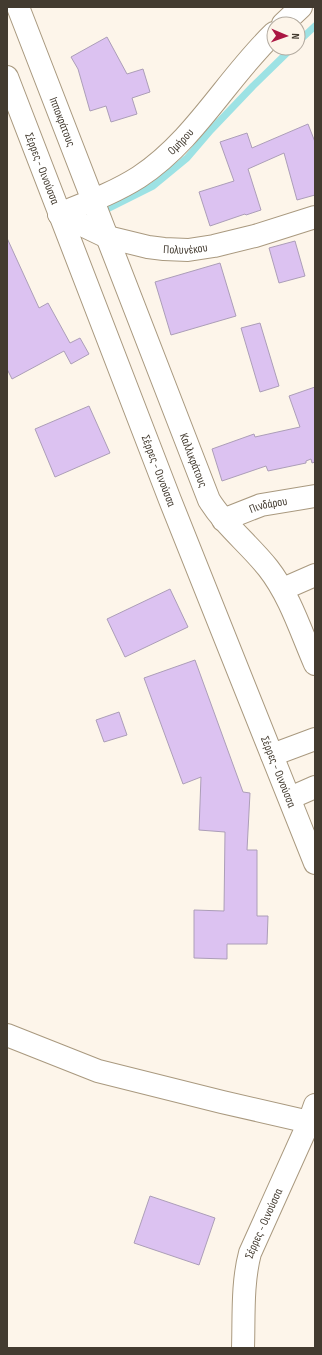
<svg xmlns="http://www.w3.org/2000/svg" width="322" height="1355" viewBox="0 0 322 1355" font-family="'Sofia Sans Condensed',sans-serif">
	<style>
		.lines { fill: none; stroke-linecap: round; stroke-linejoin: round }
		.stream { stroke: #9de2e4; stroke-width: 7 }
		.building { fill: #dcc2f1; stroke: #ac9eb8 }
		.minor-casing { stroke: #a9997f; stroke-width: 24 }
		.minor { stroke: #fff; stroke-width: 22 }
		.labels { text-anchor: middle; stroke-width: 3; stroke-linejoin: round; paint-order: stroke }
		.street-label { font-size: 12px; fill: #433b30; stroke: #fdf5ea }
	</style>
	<rect width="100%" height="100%" fill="#fdf5ea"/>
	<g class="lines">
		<g class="stream">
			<polyline points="298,42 315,26"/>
			<polyline points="109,208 153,186 187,158 211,130 253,86 292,48"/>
		</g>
	</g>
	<g class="building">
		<polygon points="107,37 127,74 143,69 150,92 132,98 137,114 111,122 106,106 90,111 78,69 71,57"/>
		<polygon points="308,124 315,142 315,195 297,200 284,153 248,169 261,210 246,215 245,214 210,226 199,192 234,181 220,142 247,133 252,148"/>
		<polygon points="7,238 39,308 48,303 70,343 80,338 89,354 71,364 64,351 12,379 7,369"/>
		<polygon points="295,241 305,276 279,283 269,248"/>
		<polygon points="220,263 236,316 171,335 155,282"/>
		<polygon points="260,323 279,386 260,392 241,328"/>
		<polygon points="315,387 315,462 312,463 311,459 306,461 306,463 268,471 266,466 222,481 212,449 254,434 255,437 300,427 289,396"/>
		<polygon points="89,406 110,453 55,477 35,429"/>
		<polygon points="170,589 188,627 125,657 107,619"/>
		<polygon points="195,660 243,792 250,793 247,850 257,850 257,916 268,916 267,944 227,944 227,959 194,958 194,910 224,911 225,832 199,830 201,777 183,784 144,678"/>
		<polygon points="119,712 127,735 104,742 96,720"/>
		<polygon points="150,1196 215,1218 199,1265 134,1243"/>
	</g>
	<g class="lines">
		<defs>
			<g id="minor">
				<path id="s1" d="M18 7 209 500C225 526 249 544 268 568 290 596 301 632 315 664"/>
				<polyline points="283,24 301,7"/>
				<path id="s2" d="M7 77 170 500 315 863"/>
				<path id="s3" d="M59 214C86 203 114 193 139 177 195 140 227 78 274 33"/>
				<path id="s4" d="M59 214 107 237 148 247 164 249 188 250 214 246 255 236 315 217"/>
				<path id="s5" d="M223 520 261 505 315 496"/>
				<polyline points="283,589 315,575"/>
				<polyline points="272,755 315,739"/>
				<polyline points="290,798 315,787"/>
				<polyline points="7,1035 98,1071 222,1102 309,1122"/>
				<path id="s6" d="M243 1348C244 1317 242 1283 250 1253L309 1122 315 1105"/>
			</g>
		</defs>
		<use href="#minor" class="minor-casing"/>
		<use href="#minor" class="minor"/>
	</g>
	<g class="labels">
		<g class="street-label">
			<text dy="4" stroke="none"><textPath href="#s1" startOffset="123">Ιπποκράτους</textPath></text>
			<text dy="4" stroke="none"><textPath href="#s3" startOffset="143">Ομήρου</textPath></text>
			<text dy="4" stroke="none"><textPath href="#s2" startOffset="98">Σέρρες - Οινούσσα</textPath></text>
			<text dy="4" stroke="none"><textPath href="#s4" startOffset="133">Πολυνέκου</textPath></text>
			<text dy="4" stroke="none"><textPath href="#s1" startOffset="486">Καλλικράτους</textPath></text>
			<text dy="4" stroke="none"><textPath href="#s2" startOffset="422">Σέρρες - Οινούσσα</textPath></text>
			<text dy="4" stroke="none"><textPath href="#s5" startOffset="48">Πινδάρου</textPath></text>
			<text dy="4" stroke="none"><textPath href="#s2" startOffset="746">Σέρρες - Οινούσσα</textPath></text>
			<text dy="4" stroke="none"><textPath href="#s6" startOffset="128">Σέρρες - Οινούσσα</textPath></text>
		</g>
	</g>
	<rect width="322" height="1355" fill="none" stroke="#433b30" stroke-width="16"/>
	<g transform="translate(286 36) rotate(92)"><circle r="19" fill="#fdf5ea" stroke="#b3aba0"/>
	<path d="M0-3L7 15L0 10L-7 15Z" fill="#ab1643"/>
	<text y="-6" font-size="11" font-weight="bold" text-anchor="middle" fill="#433b30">N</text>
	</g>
</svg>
